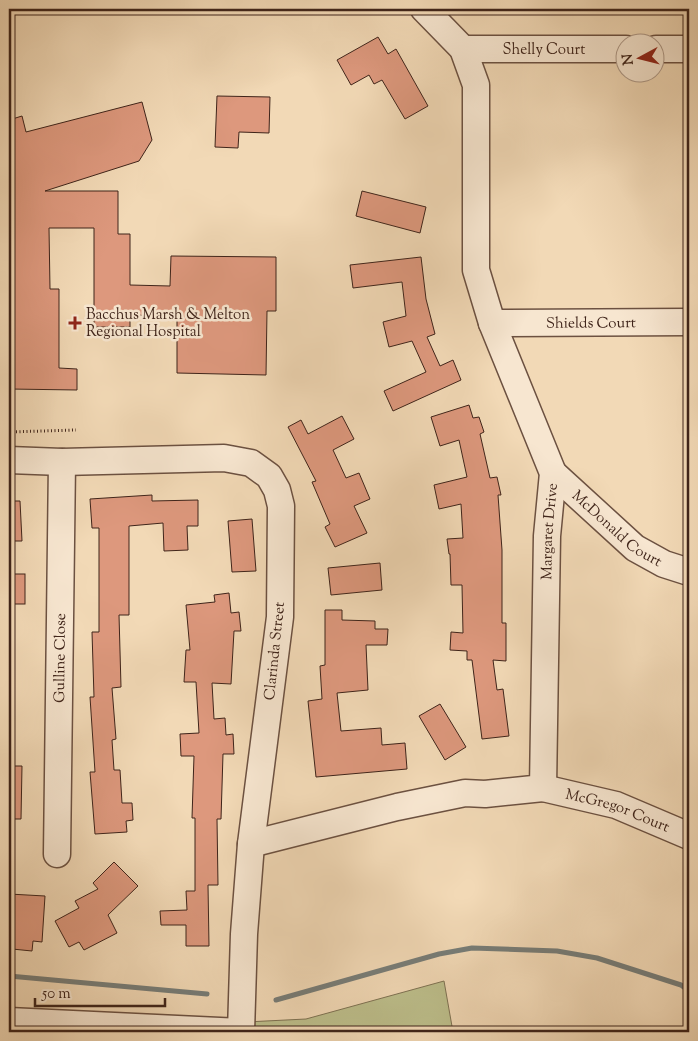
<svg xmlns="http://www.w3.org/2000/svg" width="698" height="1041" viewBox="0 0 698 1041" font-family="'Sorts Mill Goudy',serif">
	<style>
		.green { fill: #bdbf8c; stroke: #7e7253 }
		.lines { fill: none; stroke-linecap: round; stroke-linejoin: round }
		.stream { stroke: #777d78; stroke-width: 5 }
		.building { fill: #dd987d; stroke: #3f241a }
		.minor-casing { stroke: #6c5141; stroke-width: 29 }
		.path { stroke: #3f241a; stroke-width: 3; stroke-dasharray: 1 2.5; stroke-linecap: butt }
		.minor { stroke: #f7e6d0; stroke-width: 26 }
		.poi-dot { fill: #8f2418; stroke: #f7e6d0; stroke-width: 2 }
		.labels { text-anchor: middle; stroke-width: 5; stroke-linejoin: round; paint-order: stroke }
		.street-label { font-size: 15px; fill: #3f241a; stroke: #f7e6d0 }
		.poi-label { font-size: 15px; fill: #3f241a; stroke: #f7e6d0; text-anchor: start }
	</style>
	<rect width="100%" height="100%" fill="#f2d9b6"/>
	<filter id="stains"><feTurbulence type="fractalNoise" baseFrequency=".004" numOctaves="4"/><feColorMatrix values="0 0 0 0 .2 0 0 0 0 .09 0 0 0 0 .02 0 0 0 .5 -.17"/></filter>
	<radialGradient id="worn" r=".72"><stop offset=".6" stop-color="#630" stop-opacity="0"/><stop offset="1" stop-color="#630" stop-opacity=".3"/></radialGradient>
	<polygon class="green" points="444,981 453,1032 246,1032 246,1022 306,1019"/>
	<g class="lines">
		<g class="stream">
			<polyline points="9,976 207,994"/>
			<polyline points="276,1000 439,954 472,948 557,951 597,958 681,985 689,991"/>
		</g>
	</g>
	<g class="building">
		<polygon points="378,37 388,54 396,49 428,106 405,119 382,80 374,84 369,75 351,85 337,60"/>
		<polygon points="217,96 270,97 269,133 239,132 238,148 215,147"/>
		<polygon points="142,102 152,140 139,161 45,191 118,191 118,234 130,234 130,285 170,286 171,256 276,257 276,311 267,311 266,375 177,373 177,316 130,315 130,327 94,327 94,228 49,228 50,289 59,289 59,368 77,369 77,390 9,389 9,120 22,116 26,132"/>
		<polygon points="362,191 426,207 420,233 356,216"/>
		<polygon points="421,257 426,299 435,334 427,337 440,366 453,360 461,380 393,411 384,391 426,372 412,341 389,347 383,322 406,316 402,282 353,288 350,265"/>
		<polygon points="469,405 473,418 479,417 484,432 480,434 490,478 497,477 501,495 498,495 502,550 502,623 506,623 506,661 493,660 497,690 503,689 509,736 482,739 472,660 467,660 467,651 450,650 451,632 463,633 462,585 451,585 450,554 449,554 447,539 463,538 461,504 439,509 434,485 467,477 459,440 440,446 431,417"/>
		<polygon points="342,416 354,439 333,450 346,478 359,473 370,499 354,506 367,533 335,547 325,527 330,524 312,482 316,481 288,427 301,420 308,434"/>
		<polygon points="152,495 152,501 198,500 198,526 187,526 188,550 164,551 163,523 129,526 129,615 119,615 121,687 112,688 116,739 112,740 114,770 120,770 122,803 132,803 133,820 126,821 127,832 95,834 90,772 95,772 90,697 94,697 92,632 99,632 99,528 92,528 90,499"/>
		<polygon points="9,501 20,501 22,541 9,541"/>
		<polygon points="252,519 256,571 232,572 228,521"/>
		<polygon points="380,563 382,590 331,595 328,568"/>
		<rect x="9" y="574" width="16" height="30"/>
		<polygon points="229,593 231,613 239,612 241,631 234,631 231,684 212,683 214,719 225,718 226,735 233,734 234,754 223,754 221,819 217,819 218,885 208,885 209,946 186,946 186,925 161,925 160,911 187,910 186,891 195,891 195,818 192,818 194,756 181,756 180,734 199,733 196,682 184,682 186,650 190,650 186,605 215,602 214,595"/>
		<polygon points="325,610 342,610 342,620 375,621 375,629 388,629 387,645 366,645 368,690 337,693 341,731 381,728 382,745 405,743 407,769 316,777 308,701 322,699 320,666 325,665"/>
		<polygon points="440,704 466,747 445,760 419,716"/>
		<polygon points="9,766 22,766 21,819 9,819"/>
		<polygon points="114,862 138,886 108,915 117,933 84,950 79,942 69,947 55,921 79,908 75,901 98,889 93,883"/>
		<polygon points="9,894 45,896 42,942 33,941 32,951 12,949 14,917 9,917"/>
	</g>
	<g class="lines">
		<defs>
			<g id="minor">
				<path id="s1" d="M463 49H626"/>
				<polyline points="656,49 689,49"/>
				<path id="s2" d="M492 323 689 322"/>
				<polyline points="9,460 62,462 224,458 251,463 269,476 277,490 281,506 280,617 251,844 244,934 241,1032"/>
				<path id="s3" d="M553 473 635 548 664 564 689 572"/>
				<path id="s4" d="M543 788 616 805 689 836"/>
				<path id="s5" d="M251 844 397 807 465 793 485 794 543 788 547 536 553 473 492 323 476 270V85L463 49 424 9"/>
				<path id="s6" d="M57 854 62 462"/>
				<polyline points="9,1021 241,1032"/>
			</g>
		</defs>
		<use href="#minor" class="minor-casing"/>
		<polyline class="path" points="9,432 76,430"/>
		<use href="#minor" class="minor"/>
	</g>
	<path class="poi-dot" d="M72.5 315.5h5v5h5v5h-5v5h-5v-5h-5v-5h5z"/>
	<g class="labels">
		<g class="street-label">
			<text dy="5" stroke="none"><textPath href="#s1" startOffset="81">Shelly Court</textPath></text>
			<text dy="5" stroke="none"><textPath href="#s2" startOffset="99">Shields Court</textPath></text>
			<text dy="5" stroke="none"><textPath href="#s3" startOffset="85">McDonald Court</textPath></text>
			<text dy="5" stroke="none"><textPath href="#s5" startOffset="555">Margaret Drive</textPath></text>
			<text transform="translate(274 651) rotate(-84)" y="5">Clarinda Street</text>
			<text dy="5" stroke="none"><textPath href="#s6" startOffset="196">Gulline Close</textPath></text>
			<text dy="5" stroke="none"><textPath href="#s4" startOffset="78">McGregor Court</textPath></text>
		</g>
		<g class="poi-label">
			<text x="86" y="319">Bacchus Marsh &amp; Melton<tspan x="86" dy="17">Regional Hospital</tspan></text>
		</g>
	</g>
	<rect width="698" height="1041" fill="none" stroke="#f2d9b6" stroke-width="30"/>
	<rect x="10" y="10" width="678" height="1021" fill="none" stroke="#3f241a" stroke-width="2.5"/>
	<rect x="15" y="15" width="668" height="1011" fill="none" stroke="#3f241a"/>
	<g transform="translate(640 58) rotate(263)"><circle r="24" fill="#f7e6d0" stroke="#ad9887"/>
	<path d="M0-4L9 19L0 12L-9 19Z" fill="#8f2418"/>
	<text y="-8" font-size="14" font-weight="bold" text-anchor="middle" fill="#3f241a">N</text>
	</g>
	<path d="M35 998v8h130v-8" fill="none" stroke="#3f241a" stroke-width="2.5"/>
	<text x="42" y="998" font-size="15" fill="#3f241a" stroke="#f7e6d0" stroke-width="4" paint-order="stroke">50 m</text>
	<rect width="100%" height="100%" filter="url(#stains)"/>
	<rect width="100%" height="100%" fill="url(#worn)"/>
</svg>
